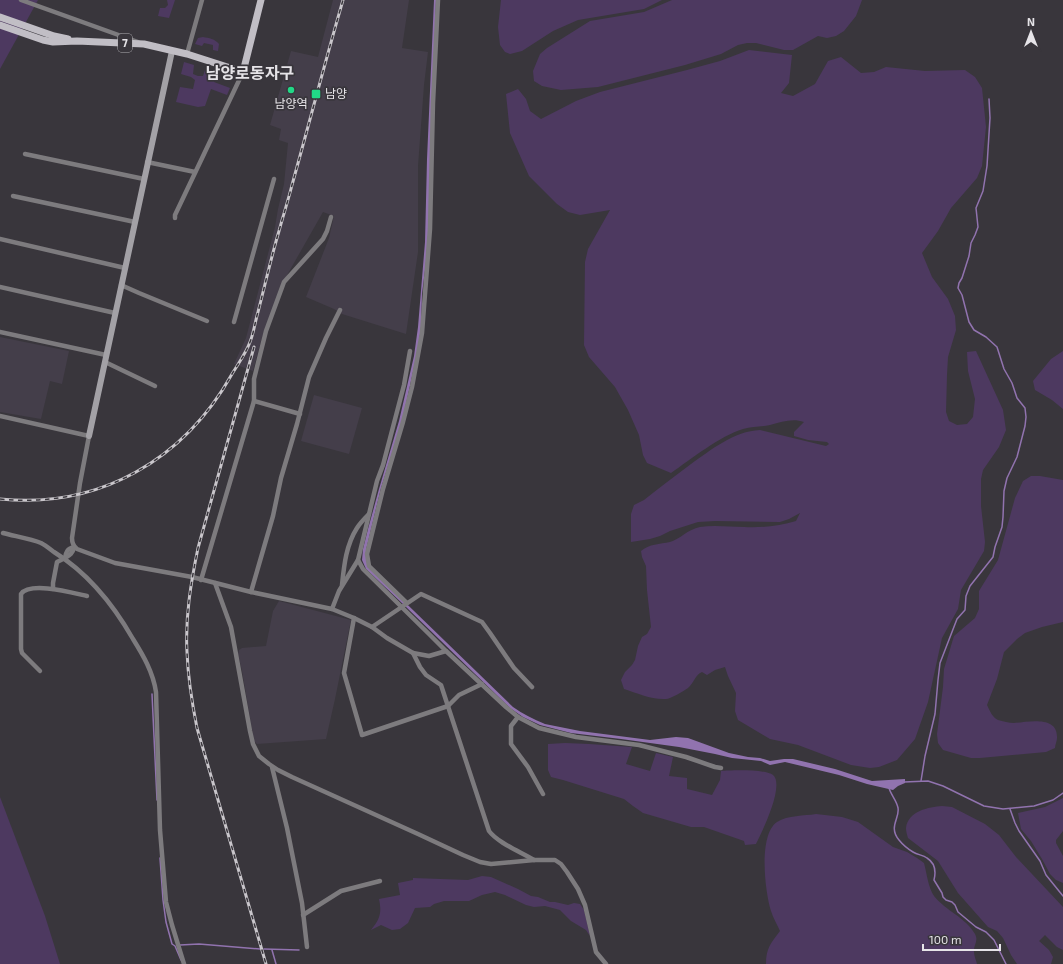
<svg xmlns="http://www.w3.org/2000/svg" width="1063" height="964" viewBox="0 0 1063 964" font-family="'Exo 2','Noto Sans KR',sans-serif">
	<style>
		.built { fill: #443e4a }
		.green { fill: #4d3960 }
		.water { fill: #9173af }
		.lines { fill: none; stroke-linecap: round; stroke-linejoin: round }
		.stream { stroke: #9173af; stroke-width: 1.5 }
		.street { stroke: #7d7b7e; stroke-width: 4.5 }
		.secondary { stroke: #a3a1a6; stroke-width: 6 }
		.primary { stroke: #c1bec5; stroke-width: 7 }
		.rail-casing { stroke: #c9c6cb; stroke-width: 3 }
		.rail { stroke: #39363c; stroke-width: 1.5; stroke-dasharray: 4.5; stroke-linecap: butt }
		.poi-dot { fill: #21d887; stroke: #39363c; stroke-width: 1.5 }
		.labels { text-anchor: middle; stroke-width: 3.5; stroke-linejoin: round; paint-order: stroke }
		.shield { fill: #39363c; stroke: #b2b0b4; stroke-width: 1 }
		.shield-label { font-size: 11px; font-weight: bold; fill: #e6e4e8 }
		.poi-label { font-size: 12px; fill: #e6e4e8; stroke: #39363c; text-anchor: start }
		.district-label { font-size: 16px; font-weight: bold; fill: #e6e4e8; stroke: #39363c }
	</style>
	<rect width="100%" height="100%" fill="#39363c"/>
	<g class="built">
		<polygon points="333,0 409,0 402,48 428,52 424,85 418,166 418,252 406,334 342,314 334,309 306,297 329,238 334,216 323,212 282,284 263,334 253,371 234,364 246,338 275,227 278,209 284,184 288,143 279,140 281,129 270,125 291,51 318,57"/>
		<polygon points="0,337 69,351 62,384 50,381 41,419 0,412"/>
		<polygon points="314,395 362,408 349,454 301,441"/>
		<polygon points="279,601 351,620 335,699 326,739 257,744 254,741 242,671 238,654 239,650 242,648 266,646 273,611"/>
	</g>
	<g class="green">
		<polygon points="0,0 38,0 0,69"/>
		<polygon points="167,0 175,0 169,18 158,16 160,8 165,8 168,5"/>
		<polygon points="501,0 662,0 644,9 578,20 553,31 522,51 510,54 505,52 500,45 498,27"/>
		<polygon points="672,0 862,0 856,16 844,31 836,36 827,38 818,36 793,50 784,50 756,43 747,43 738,45 721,54 685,65 598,87 561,90 542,86 534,81 533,71 540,54 547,48 590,21 644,12"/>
		<path d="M203 37C209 38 215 39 219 44L218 51 213 50V45L204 43 202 46 195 44 198 38Z"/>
		<path d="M749 50 792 55 789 83 781 93 793 96 815 84 828 61 841 57 861 73 874 72 886 67 925 71 965 70 975 77 982 88 986 127 982 166 977 178 951 208 938 231 922 253 932 277 948 299 955 316 956 330 948 357 947 375 946 412 949 421 957 425 967 424 973 417 975 399 968 371 967 352 976 351 1003 410 1006 430 999 447 983 470 981 479V506L985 542 984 551 961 590 958 609 942 638 928 702 915 739 897 760 879 767 870 768 851 765 798 745 770 739 738 720 735 711 736 693 728 676 725 667 715 670 707 675 702 672C695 675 694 683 688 688 684 691 670 699 666 699 652 700 637 693 624 689L621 680 625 672 632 665 635 660 638 646 642 637 647 634 651 627 647 590 646 566 642 557 641 551C649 544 660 544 670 542 679 540 688 529 700 527 715 525 729 527 744 527 761 528 779 526 796 521L800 513 789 519 780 522 715 521 698 522 670 531 660 536 650 539 631 542V514L634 505 644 500C659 488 675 476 691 464 711 450 734 431 760 430L826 446 829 444 827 442 808 440 794 436V432L804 422C792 418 782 422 770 425 761 427 752 426 743 429 720 436 691 459 671 473L647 463 643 455 639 435 628 410 615 387 589 357 584 345 585 262 588 249 610 210 580 215 568 212 557 204 529 176 510 133 506 94 518 89 526 99 530 111 541 119 576 101 600 92 687 70 720 61Z"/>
		<polygon points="184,62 194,65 193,74 198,76 203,76 205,70 215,74 214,82 230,88 227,95 211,89 205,106 198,107 176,102 180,87 193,89 195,80 191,77 181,74"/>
		<polygon points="1063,351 1063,409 1052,400 1035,390 1033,381 1051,359"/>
		<path d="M1031 476H1040L1063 480V622L1042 627 1025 633 1017 639 1004 652 997 679 987 705C990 711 992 717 998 720 1003 721 1009 723 1014 723 1028 722 1058 715 1057 738 1057 741 1055 745 1055 748L1046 752 980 758H971L943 750 938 743 937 734 943 687 944 669 954 636 975 618 979 609V591L998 560 1015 498 1023 481Z"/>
		<path d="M565 743 589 744 632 747 626 764 650 771 656 753 673 757 669 776 687 778V789L712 795 720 780 721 771C731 770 765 769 773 775 785 785 762 832 756 844L745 845 744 841 704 827H691L643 813 633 806 624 799 563 780 551 777 548 770V744Z"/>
		<polygon points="0,797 45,916 60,964 0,964"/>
		<polygon points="1063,798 1063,831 1056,840 1056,843 1063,856 1063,883 1056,880 1050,874 1042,859 1031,841 1021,829 1018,813 1045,807"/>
		<path d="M942 806 952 807 985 824 999 835 1016 857 1063 907V950L1057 947 1045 935 1039 941 1049 950 1053 957 1051 964H1017L1011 955 1003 938 997 931 988 927 958 893 938 861 908 838C907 835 906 831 906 828 908 811 929 807 942 806Z"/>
		<path d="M816 814 842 817 858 822 893 847 907 852 917 858 924 863C927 874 928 887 934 896 946 911 965 917 975 934 979 942 973 945 974 952 974 956 976 960 977 964H766C766 948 771 943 780 931 777 924 773 918 771 911 765 892 758 835 777 822 788 815 804 816 816 814Z"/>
		<path d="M482 876 491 877 518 889 531 896 538 897 550 902H555L568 905 574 903 580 904 584 910 590 936 586 930 571 921 560 910 545 906 534 907 526 905 505 895 495 892 482 895 469 901H444L434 904 430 907 415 908 408 923 400 929 392 930 381 925 371 930C380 919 382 913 379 899L400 895 398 883 413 880V878L468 880Z"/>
	</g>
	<path class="water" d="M434 0H436L429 222 426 262 422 294 421 327 418 349 402 422 381 488 366 550V561L381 579 513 707C523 714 533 719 545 724L580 731 650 740 676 737 688 738 729 753 748 757 760 758 770 761 784 759H793L835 769 872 781 905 779V783L898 786 893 790 867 784 839 775 785 762 770 765 761 761 732 758 715 754 679 747 621 739 571 733 540 725 523 717 510 708 404 605 366 569 362 560 363 549 368 529 379 489 399 421 414 356 418 327 425 242 427 159Z"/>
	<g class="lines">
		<g class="stream">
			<polyline points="152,694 157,800"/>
			<polyline points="921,781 925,756 935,714 938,680 940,663 957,619 965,610 966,596 970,586 993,557 995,547 1002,527 1003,517 1004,491 1007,478 1017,457 1025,426 1026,417 1025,408 1017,398 1012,383 1004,369 997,347 986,337 974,330 969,322 962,295 958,288 959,283 962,278 969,256 971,243 975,235 978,227 976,208 983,191 987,166 990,118 989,99"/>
			<polyline points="904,782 928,781 943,786 984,806 1003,809 1034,806 1053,800 1063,793"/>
			<path d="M889 788C891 795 897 801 898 808 900 818 888 827 899 840 903 845 908 849 913 852 918 855 923 855 927 858 935 863 936 872 934 880L942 893 943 897 946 900 952 902 955 905 958 912 976 927 986 932 994 940 1006 964"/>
			<polyline points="1010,809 1015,823 1019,831 1040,861 1046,875 1063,896"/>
			<polyline points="160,858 163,900 166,922 172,944 175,946 181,960"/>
			<polyline points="180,945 199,944 260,949"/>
			<polyline points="264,949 299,950"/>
			<polyline points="272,950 276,964"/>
		</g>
		<g class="street">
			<polyline points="21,0 138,42"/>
			<polyline points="187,54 202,0"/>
			<polyline points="25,154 144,179"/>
			<polyline points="147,162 195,172"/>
			<polyline points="13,196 135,222"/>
			<polyline points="175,218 175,215 243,72"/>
			<polyline points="0,239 125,268"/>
			<polyline points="121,285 139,293 207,321"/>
			<polyline points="0,287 115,313"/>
			<polyline points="234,322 274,179"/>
			<polyline points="0,332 106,355"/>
			<polyline points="105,362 155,386"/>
			<polyline points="254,401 300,414"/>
			<path d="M0 416 89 436 80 483 72 538C72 543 73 546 77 549L115 563 192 577 251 592 332 609 339 591 358 560 377 481 383 465 404 385 410 351"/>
			<path d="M3 533C14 536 31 539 41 543 45 545 50 549 54 552 88 573 113 604 133 639 143 655 153 672 156 692L160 830 166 902 172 925 184 964"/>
			<path d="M65 558C70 555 73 553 74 547"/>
			<polyline points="358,560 363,569 429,634 446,651"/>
			<polyline points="201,580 254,401 254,379 266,331 284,282 323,239 327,231 331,217"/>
			<polyline points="215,583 231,627 250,731 253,744 259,756 269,764 278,770 292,777 418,834 463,855 480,862 491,864 534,860 555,860 561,864 567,872 578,889 585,905 596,952 606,964"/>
			<path d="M342 585C344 566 346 545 357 528 360 523 365 518 369 514"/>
			<path d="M53 589V583L57 562 65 558C66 552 67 549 74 547"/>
			<polyline points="251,592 273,516 281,478 297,424 309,377 326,338 340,310"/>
			<polyline points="407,603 369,566 367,554 383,489 403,422 412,387 422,333 430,229 433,103 438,0"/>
			<path d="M332 609 354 618 372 627 387 638 413 653 420 667 426 675 441 685 489 831C498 843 521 852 534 860"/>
			<polyline points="354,618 344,673 362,735 448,706 459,695 482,684"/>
			<polyline points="372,627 421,594 482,622 490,633 514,668 532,687"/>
			<polyline points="413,653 429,656 446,651 506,707 518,717 539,728 576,737 639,745 686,757 715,767 721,768"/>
			<path d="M40 671 22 653 21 649V594C30 581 73 593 87 596"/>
			<polyline points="518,717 511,726 511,744 528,767 543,794"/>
			<polyline points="272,767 287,828 302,903 307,947"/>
			<polyline points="303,915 341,891 380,881"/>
		</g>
		<polyline class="secondary" points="89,436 172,51"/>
		<g class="primary">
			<polyline points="0,17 54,36 68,39"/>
			<polyline points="0,25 43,40 53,42 77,41 144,44 187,54 243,72 261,0"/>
		</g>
		<defs>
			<g id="rail">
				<path d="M254 347 198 548C191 582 185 617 187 652 188 678 192 703 197 728L266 964"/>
				<path d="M0 499C99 509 184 460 232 374 238 364 246 353 250 342 254 332 255 322 258 312 265 285 271 258 279 231 283 216 288 201 292 185 309 124 325 62 343 0"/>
			</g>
		</defs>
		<use href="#rail" class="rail-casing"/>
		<use href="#rail" class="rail"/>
	</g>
	<g class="poi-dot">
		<circle cx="291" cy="90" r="4"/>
		<rect x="311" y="89" width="10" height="10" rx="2"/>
	</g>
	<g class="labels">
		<rect class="shield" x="118" y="34" width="14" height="18" rx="3"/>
		<g class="shield-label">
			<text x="125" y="47">7</text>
		</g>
		<g class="poi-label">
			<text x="325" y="98">남양</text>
			<text x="291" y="108" text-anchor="middle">남양역</text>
		</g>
		<g class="district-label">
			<text x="250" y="79">남양로동자구</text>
		</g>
	</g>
	<g transform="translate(1031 32)" stroke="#39363c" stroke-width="3" paint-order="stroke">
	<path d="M0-3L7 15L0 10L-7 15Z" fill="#e6e4e8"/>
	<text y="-6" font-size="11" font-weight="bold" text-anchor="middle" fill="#e6e4e8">N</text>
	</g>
	<path d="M923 944v6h77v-6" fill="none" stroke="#e6e4e8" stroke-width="2"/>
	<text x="929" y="944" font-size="12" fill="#e6e4e8" stroke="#39363c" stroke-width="3" paint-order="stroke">100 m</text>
</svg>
